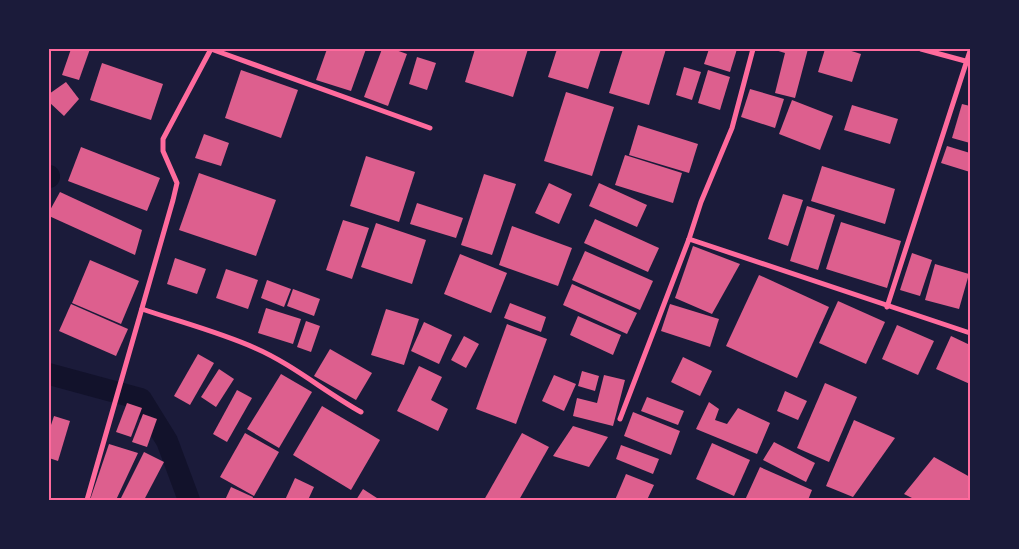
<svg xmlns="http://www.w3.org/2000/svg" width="1019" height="549" viewBox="0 0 1019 549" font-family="Quicksand,sans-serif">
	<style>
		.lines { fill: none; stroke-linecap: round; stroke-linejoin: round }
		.canal { stroke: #12122b; stroke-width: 22 }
		.building { fill: #dd5f8e }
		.minor { stroke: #ff6b9d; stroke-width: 5 }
		.neatline { fill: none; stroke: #ff6b9d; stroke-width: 2 }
	</style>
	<rect width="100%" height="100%" fill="#1b1b3a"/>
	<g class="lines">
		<g class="canal">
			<polyline points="49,176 49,177"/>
			<polyline points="49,374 141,399 167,441 189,500"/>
		</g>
	</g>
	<g class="building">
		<polygon points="71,49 90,49 79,80 62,75"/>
		<polygon points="327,49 366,49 351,91 316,80"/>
		<polygon points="382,49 393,49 407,54 388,106 364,97"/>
		<polygon points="475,49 528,49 513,97 465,82"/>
		<polygon points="557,49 601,49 588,89 548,77"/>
		<polygon points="623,49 666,49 649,105 609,93"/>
		<polygon points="709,49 737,49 730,72 704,64"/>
		<polygon points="772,49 808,49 795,98 775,93 785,53"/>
		<polygon points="825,49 845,49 861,54 852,82 818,72"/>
		<polygon points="417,57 436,63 427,90 409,84"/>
		<polygon points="102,63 163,84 151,120 90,100"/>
		<polygon points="684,67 701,72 692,100 676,95"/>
		<polygon points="241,70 298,90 281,138 225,118"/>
		<polygon points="708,70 730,77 720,110 698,103"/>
		<polygon points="66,82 79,99 64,116 49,102 49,94"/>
		<polygon points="750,89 784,99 775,128 741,117"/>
		<polygon points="566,92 614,107 592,176 544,161"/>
		<polygon points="792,100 833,116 820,150 779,134"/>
		<polygon points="962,104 970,106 970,143 952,138"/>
		<polygon points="852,105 898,119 890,144 844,130"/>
		<polygon points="638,125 698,144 689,173 629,155"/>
		<polygon points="204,134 229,143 221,166 195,158"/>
		<polygon points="947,146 970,153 970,172 941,163"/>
		<polygon points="81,147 160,178 147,211 68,181"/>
		<polygon points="625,155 682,173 673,203 615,185"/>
		<polygon points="366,156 415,172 399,222 350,206"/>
		<polygon points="822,166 895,189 885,224 811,201"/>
		<polygon points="199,173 276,200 256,256 179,230"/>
		<polygon points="484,174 516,184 492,255 461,245"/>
		<polygon points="549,183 572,194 559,224 535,213"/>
		<polygon points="599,183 647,205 637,227 589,206"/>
		<polygon points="60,192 142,230 135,255 49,216 49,212"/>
		<polygon points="783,194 803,200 788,246 768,239"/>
		<polygon points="417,203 463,218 456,238 410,224"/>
		<polygon points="807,206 835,215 818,270 790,261"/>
		<polygon points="595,219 659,248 648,272 584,243"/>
		<polygon points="343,220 369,228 352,279 326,270"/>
		<polygon points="841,222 901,241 887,288 826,269"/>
		<polygon points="376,223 426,240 412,284 361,267"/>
		<polygon points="512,226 572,248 558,286 499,265"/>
		<polygon points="693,246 740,264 712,314 675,298"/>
		<polygon points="585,251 653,281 640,310 572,280"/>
		<polygon points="912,253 932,260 920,296 900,290"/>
		<polygon points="460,254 507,273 491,313 444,294"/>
		<polygon points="175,258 206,269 197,294 167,284"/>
		<polygon points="90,260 139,281 121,324 72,303"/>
		<polygon points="935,264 969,274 959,309 925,300"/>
		<polygon points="226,269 258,280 248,309 216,298"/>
		<polygon points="759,275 829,307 797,378 726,346"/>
		<polygon points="267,280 291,289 284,307 261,298"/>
		<polygon points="572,284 637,313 627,334 563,305"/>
		<polygon points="293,289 320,299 314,316 287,306"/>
		<polygon points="838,301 885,322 866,364 819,343"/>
		<polygon points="510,303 546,317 541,332 504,318"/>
		<polygon points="71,304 128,329 116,356 59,331"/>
		<polygon points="670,304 719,319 710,347 661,331"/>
		<polygon points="266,308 301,319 293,344 258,333"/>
		<polygon points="386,309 419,319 404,365 371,355"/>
		<polygon points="578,316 621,335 613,355 570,335"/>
		<polygon points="306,321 320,326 311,352 297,347"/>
		<polygon points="424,322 452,335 439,364 411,351"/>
		<polygon points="507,324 547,339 516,424 476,409"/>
		<polygon points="897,325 934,341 918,375 882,359"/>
		<polygon points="464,336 479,344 466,368 451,360"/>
		<polygon points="951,336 970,345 970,384 936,369"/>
		<polygon points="330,349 372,373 356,400 314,376"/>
		<polygon points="198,354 214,363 190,405 174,396"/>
		<polygon points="683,357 712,371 700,396 671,382"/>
		<polygon points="419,366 442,377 431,400 448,409 438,431 397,411"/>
		<polygon points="219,369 234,379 216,407 201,397"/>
		<polygon points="582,371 599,376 595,391 578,386"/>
		<polygon points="281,374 312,392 279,448 247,429"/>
		<polygon points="554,375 576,384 564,411 542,401"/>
		<polygon points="604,375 625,380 613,426 573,416 577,398 597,403"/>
		<polygon points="825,383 857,397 829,462 797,448"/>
		<polygon points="237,390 252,398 227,442 213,434"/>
		<polygon points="785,391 807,401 798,420 777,411"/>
		<polygon points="647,397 684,411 678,425 641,411"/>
		<polygon points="709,402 719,409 715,420 727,424 738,408 770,423 757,454 696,429"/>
		<polygon points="127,403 142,408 131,437 116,432"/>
		<polygon points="322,406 380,440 351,490 293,455"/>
		<polygon points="633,412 680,431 671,455 624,436"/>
		<polygon points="143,414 157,419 147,447 132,442"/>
		<polygon points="54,416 70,421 58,461 49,458 49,431"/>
		<polygon points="854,420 895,438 853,497 826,486"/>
		<polygon points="573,426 608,437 589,467 553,456"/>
		<polygon points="245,433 279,452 254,496 220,477"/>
		<polygon points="522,433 549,447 519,500 484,500"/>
		<polygon points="774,442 815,463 806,482 763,460"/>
		<polygon points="712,443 750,460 734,496 696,479"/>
		<polygon points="109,444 138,453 116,500 90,500"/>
		<polygon points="621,445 659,459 653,474 616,459"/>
		<polygon points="144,452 164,462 144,500 120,500"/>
		<polygon points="934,457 970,477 970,493 967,500 916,500 904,494"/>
		<polygon points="760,467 812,490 808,500 745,500"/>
		<polygon points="626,474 654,485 647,500 615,500"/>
		<polygon points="295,478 314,487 308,500 285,500"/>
		<polygon points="231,487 253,497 252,500 225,500"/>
		<polygon points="363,489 380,500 356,500"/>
	</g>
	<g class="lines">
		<g class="minor">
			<polyline points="211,49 430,128"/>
			<polyline points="921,49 969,62"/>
			<polyline points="689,239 970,333"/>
			<polyline points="887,307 970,51"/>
			<path d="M142 309C180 322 219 332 255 348 292 364 325 392 361 412"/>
			<polyline points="620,419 689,239 701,202 732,128 753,49"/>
			<polyline points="87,500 173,200 177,183 163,151 163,139 211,49"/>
		</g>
	</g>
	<rect width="1019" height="549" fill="none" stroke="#1b1b3a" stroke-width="100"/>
	<rect x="50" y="50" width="919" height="449" class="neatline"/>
</svg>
